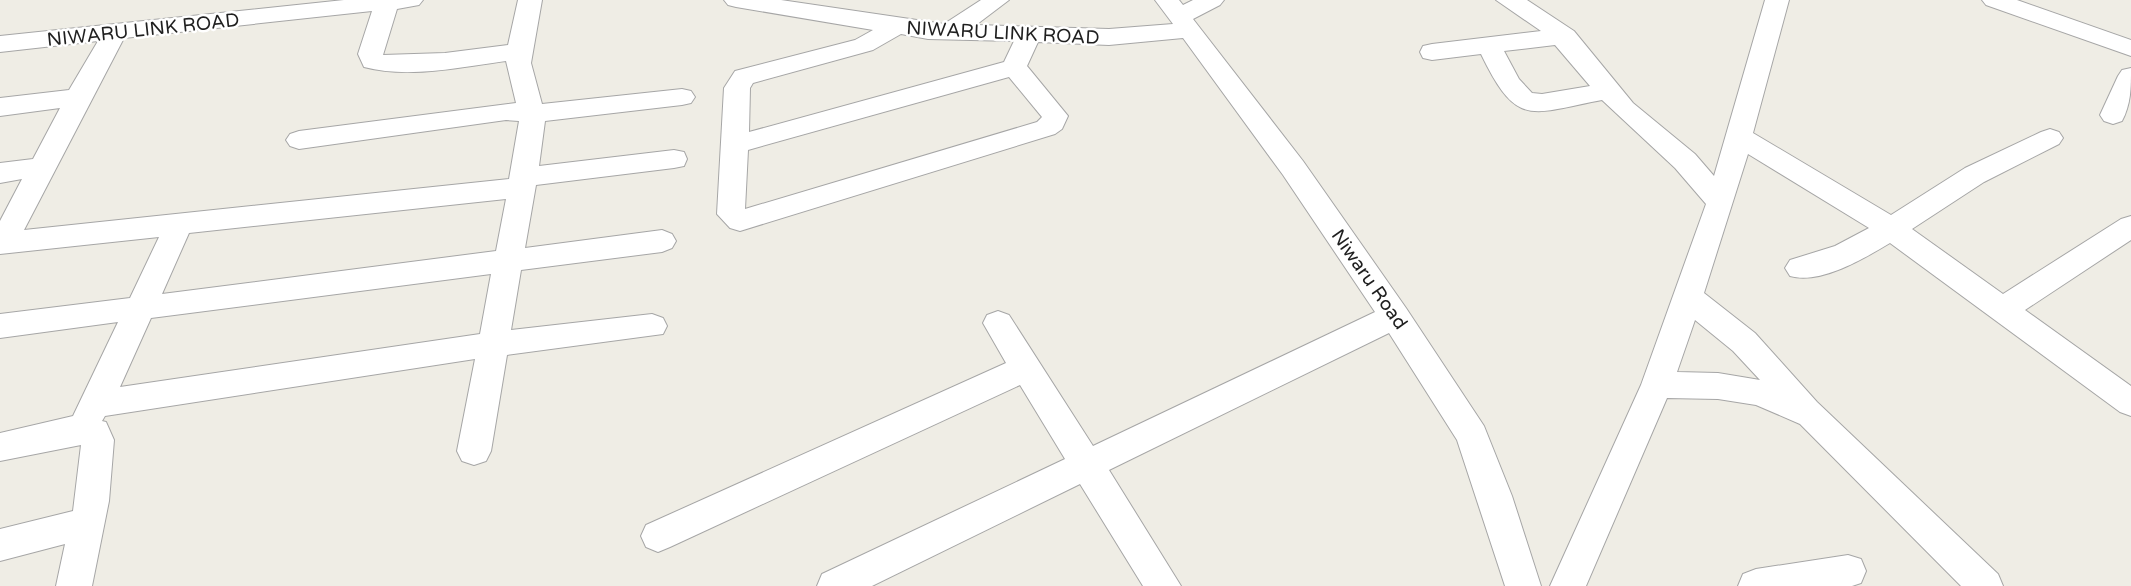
<svg xmlns="http://www.w3.org/2000/svg" width="2131" height="586" viewBox="0 0 2131 586" font-family="'Varela Round',sans-serif">
	<style>
		.lines { fill: none; stroke-linecap: round; stroke-linejoin: round }
		.minor-casing { stroke: #a6a6a6; stroke-width: 2 }
		.minor { fill: #fff; fill-rule: evenodd }
		.labels { text-anchor: middle; stroke-width: 5; stroke-linejoin: round; paint-order: stroke }
		.street-label { font-size: 19px; fill: #1f1f1f; stroke: #fff }
	</style>
	<rect width="100%" height="100%" fill="#efede5"/>
	<g class="lines">
		<defs>
			<g id="minor">
				<path d="M344 0H423L419 5 397 9 383 55 445 53 508 45 518 0H542L531 63 542 104 682 89 691 91 695 97 691 103 682 105 545 121 539 166 674 150 684 152 687 159 684 166 674 168 536 185 525 248 662 230 672 234 676 241 672 248 662 252 521 270 511 330 652 314 663 318 667 326 663 334 507 355 491 451 486 461 474 465 462 461 457 451 475 359 105 416 102 421 106 422 114 440 109 501 92 586H56L65 544 0 561V529L73 511 81 445 0 461V433L73 416 118 322 0 338V314L130 298 159 237 0 254V221L22 179 0 183V163L33 159 60 108 0 116V98L69 90 98 41 0 52V36ZM372 11 358 54 364 67C408 79 462 67 506 61L516 103 299 131 290 134 286 140 290 146 299 149 506 120 519 121 509 179 24 230 124 38ZM506 199 496 251 162 294 189 233ZM491 274 480 334 120 387 151 318Z"/>
				<path d="M724 0H781L944 24 981 0H1009L976 25 1109 29 1173 24 1155 0H1179L1183 5 1193 0H1224L1220 5 1193 19 1303 161 1406 308 1484 426 1512 496 1541 586H1505L1457 440 1389 333 1109 470 1181 586H1143L1080 484 872 586H817L822 574 1065 459 1020 385 670 547 658 552 646 547 641 536 646 525 1006 363 983 323 987 315 998 311 1009 315 1093 446 1375 312 1283 175 1183 38 1109 45 1038 42 1027 66 1068 116 1062 129 1055 134 740 231 730 228 717 214 724 88 735 71 855 40 873 30 736 7 728 5ZM901 34 928 39 1014 41 1004 62 749 132 750 88 753 83 873 50ZM1009 77 1042 117 1037 122 745 209 748 150Z"/>
				<path d="M1496 0H1527L1574 31 1633 103 1695 154 1714 176 1765 0H1789L1753 133 1891 215 1965 168 2041 132 2050 129 2059 132 2063 138 2059 144 1984 182 1912 229 2003 294 2121 219 2131 216V240L2025 310 2131 386V416L2120 412 1890 243C1865 258 1820 285 1790 276L1785 268 1790 260 1835 246 1869 228 1748 154 1704 293 1755 333 1817 402 1998 574 2003 586H1961L1800 424 1756 405 1718 399 1667 398 1586 586H1550L1641 385 1706 204 1675 168 1602 100C1529 114 1517 128 1481 54L1432 60 1423 58 1420 52 1423 46 1432 44 1541 31ZM1555 45 1590 86 1542 94 1532 93 1519 79 1504 51ZM1695 320 1733 351 1760 380 1718 373 1677 372Z"/>
				<polygon points="1982,0 2017,0 2131,40 2131,56 1986,5"/>
				<path d="M2131 68C2131 88 2131 104 2122 121L2113 124 2104 121 2100 115 2118 76 2122 70Z"/>
				<polygon points="1848,555 1861,559 1866,571 1861,583 1852,586 1738,586 1743,574 1756,569"/>
			</g>
		</defs>
		<use href="#minor" class="minor-casing"/>
		<use href="#minor" class="minor"/>
	</g>
	<g class="labels">
		<g class="street-label">
			<text transform="translate(143 29) rotate(-6)" y="7">NIWARU LINK ROAD</text>
			<text transform="translate(1003 32) rotate(3)" y="7">NIWARU LINK ROAD</text>
			<text transform="translate(1370 279) rotate(55)" y="7">Niwaru Road</text>
		</g>
	</g>
</svg>
